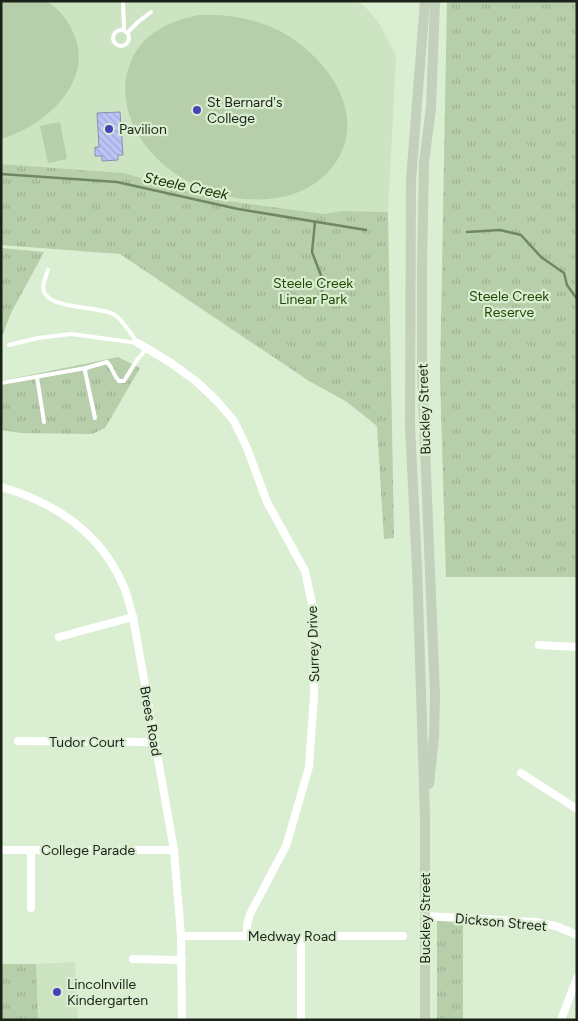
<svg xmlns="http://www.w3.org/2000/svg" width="578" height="1021" viewBox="0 0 578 1021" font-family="Figtree,sans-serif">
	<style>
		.built { fill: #cce4c1 }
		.grass { fill: url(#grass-tufts) }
		.garden { fill: #b6ceaa }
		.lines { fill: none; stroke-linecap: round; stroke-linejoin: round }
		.stream { stroke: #708764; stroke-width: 2.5 }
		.building { fill: url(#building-back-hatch); stroke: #8a8fac }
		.lane { stroke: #fff; stroke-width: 4 }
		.street { stroke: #fff; stroke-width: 8 }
		.secondary { stroke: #c3d0bc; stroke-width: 10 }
		.poi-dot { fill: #4444b9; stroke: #daeed1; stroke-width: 2 }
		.labels { text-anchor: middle; stroke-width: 4.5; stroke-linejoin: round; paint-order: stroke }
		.poi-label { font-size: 14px; fill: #1b2218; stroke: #daeed1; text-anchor: start }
		.park-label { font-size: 14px; fill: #224702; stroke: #daeed1 }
		.street-label { font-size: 14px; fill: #1b2218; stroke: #daeed1 }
		.water-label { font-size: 15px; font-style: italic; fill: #153100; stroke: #daeed1 }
	</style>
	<defs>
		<pattern id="grass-tufts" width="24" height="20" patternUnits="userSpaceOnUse" patternTransform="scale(1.25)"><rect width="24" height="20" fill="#b6ceaa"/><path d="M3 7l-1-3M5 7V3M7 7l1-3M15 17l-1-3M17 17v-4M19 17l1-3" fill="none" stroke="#9cb192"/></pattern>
		<pattern id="building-back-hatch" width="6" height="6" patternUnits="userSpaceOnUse" patternTransform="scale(1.25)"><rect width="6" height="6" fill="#bbc4f7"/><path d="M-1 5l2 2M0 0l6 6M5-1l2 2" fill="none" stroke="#a0a8d3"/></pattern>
	</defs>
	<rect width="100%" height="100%" fill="#daeed1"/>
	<g class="built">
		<polygon points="1,1 357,1 366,8 379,23 396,56 388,212 341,211 324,214 220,200 124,173 1,164"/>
		<polygon points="75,962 78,1020 38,1020 36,964"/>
	</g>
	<g class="grass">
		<polygon points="447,1 577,1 577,577 446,577 440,377"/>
		<polygon points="1,164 124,173 220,200 324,214 341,211 388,212 394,538 384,539 377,426 347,402 309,381 120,254 1,245"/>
		<polygon points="1,248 44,252 11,313 1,339"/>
		<polygon points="118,357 140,368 105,428 92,434 21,433 1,430 1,381"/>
		<polygon points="437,921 463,922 463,1020 437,1020"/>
		<polygon points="1,964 36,964 38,1020 1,1020"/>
	</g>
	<g class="garden">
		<path d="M1 1C12 1 35 0 44 1 55 4 66 18 71 28 99 79 46 126 1 139Z"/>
		<path d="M199 15C223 14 246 17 269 26 316 45 368 104 339 157 328 177 308 191 286 196 225 211 149 175 129 114 123 94 124 73 134 55 147 31 173 20 199 15Z"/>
		<polygon points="60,122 67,159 48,163 40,126"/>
	</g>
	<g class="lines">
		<g class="stream">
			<polyline points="1,174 117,182 238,209 366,230"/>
			<polyline points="315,222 312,252 322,278 322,293"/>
			<polyline points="467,232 500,230 521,235 541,257 564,273 567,285 577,299"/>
		</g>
	</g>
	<polygon class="building" points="120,112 123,155 118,155 118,160 102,161 102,156 95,156 95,147 99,147 97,113"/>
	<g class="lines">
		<g class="lane">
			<polyline points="123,1 124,30"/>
			<circle cx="121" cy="38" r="8"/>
			<polyline points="127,33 138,22 151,12"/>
			<path d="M48 270C46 277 41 285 44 292 51 309 97 306 113 314 122 318 131 335 138 343"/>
			<polyline points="9,345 38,338 71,334 138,343"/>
			<polyline points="37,377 44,422"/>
			<polyline points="1,383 86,368"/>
			<path d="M95 418 85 371 86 368 107 362C113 368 113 375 119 381H124L137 360 147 348"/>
		</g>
		<g class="street">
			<polyline points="138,343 171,363 197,382 217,401 234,421 247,448 267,502 305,571 313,608 314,695 309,767 286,846 250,914 247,925 247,936"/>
			<path d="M1 487C57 503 101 533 124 587 128 597 130 607 133 617L174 850 181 936 182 1020"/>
			<polyline points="59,637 133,617"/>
			<polyline points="539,645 577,647"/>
			<polyline points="18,741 155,742"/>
			<polyline points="521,773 577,809"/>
			<polyline points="1,850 174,850"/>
			<polyline points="31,850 31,908"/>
			<polyline points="424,916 536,922 556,926 577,935"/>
			<polyline points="181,936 403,936"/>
			<polyline points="301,937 301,1020"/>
			<polyline points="133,959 182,960"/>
			<polyline points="561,1020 577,978"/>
		</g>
		<g class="secondary">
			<polyline points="429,784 434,737 435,695 422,373 422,269 424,162 431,108 435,1"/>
			<polyline points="425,1020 425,817 417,567 410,426 411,180 425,1"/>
		</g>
	</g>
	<g class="poi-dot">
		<circle cx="197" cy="110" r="5"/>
		<circle cx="109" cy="129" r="5"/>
		<circle cx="57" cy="992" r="5"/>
	</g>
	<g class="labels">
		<g class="poi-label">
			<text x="207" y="107">St Bernard's<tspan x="207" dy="16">College</tspan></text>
			<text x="119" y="134">Pavilion</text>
			<text x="67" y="989">Lincolnville<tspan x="67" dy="16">Kindergarten</tspan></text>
		</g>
		<g class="park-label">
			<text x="313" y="288">Steele Creek<tspan x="313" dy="16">Linear Park</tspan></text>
			<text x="509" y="301">Steele Creek<tspan x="509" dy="16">Reserve</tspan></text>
		</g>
		<g class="street-label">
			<text transform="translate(424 409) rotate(-92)" y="5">Buckley Street</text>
			<text transform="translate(313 644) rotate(-92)" y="5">Surrey Drive</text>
			<text transform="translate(151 721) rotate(80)" y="5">Brees Road</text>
			<text x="87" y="747">Tudor Court</text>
			<text x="88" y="855">College Parade</text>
			<text transform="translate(425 918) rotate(-90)" y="5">Buckley Street</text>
			<text transform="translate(501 922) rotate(5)" y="5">Dickson Street</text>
			<text x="292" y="941">Medway Road</text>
		</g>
		<g class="water-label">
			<text transform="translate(186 186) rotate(12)" y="5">Steele Creek</text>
		</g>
	</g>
	<rect width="578" height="1021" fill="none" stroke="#1b2218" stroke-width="5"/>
</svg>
